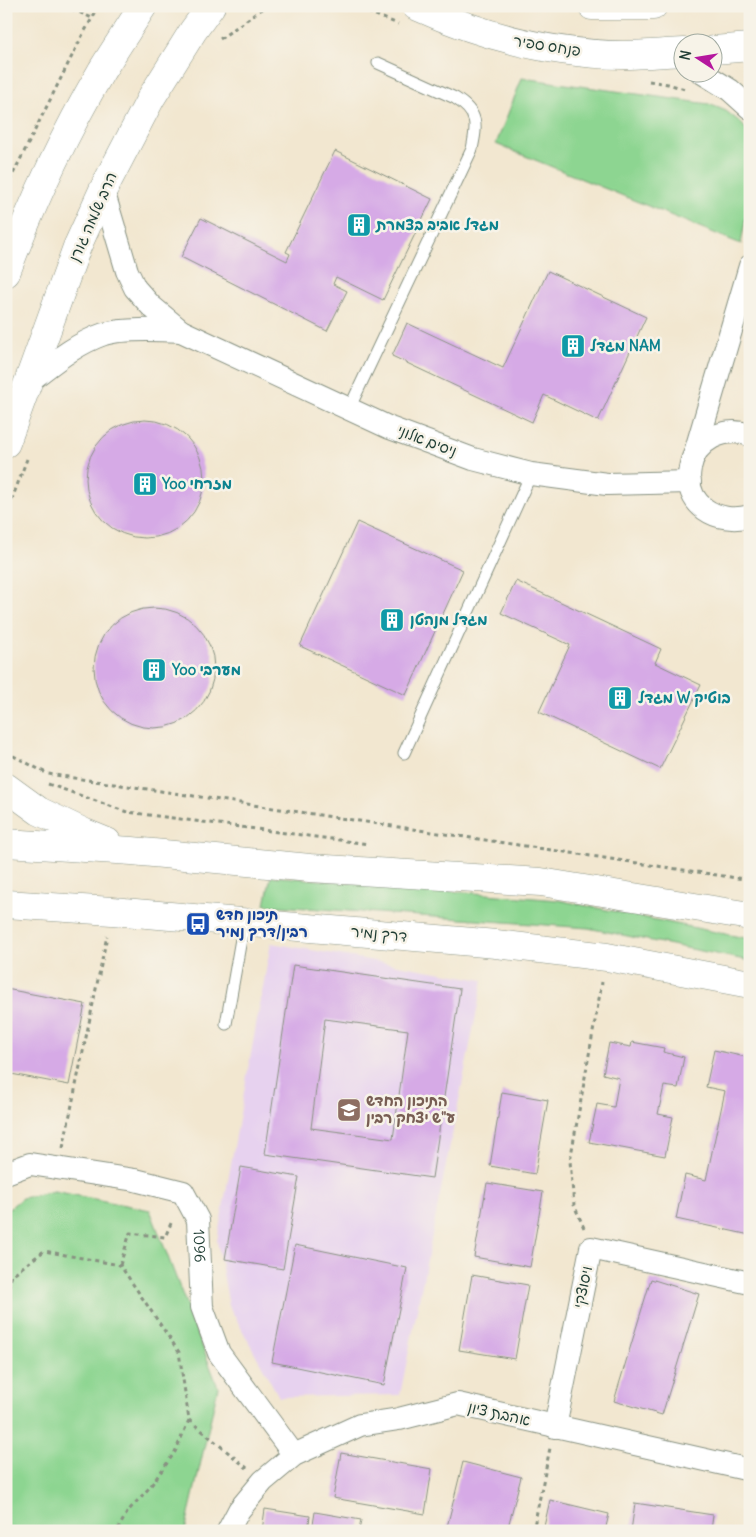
<svg xmlns="http://www.w3.org/2000/svg" width="756" height="1537" viewBox="0 0 756 1537" font-family="Delius,'Playpen Sans Hebrew',sans-serif">
	<style>
		.built { fill: #e7d2ef }
		.green { fill: #8dd591; stroke: #568962 }
		.building { fill: #d6aae6; fill-rule: evenodd }
		.lines { fill: none; stroke-linecap: round; stroke-linejoin: round }
		.service-casing { stroke: #889282; stroke-width: 13 }
		.minor-casing { stroke: #889282; stroke-width: 24 }
		.tertiary-casing { stroke: #889282; stroke-width: 29 }
		.secondary-casing { stroke: #889282; stroke-width: 29 }
		.path { stroke: #889282; stroke-width: 3; stroke-dasharray: 4 4; stroke-linecap: butt }
		.service { stroke: #fff; stroke-width: 11 }
		.minor { stroke: #fff; stroke-width: 22 }
		.tertiary { stroke: #fff; stroke-width: 28 }
		.secondary { stroke: #fff; stroke-width: 28 }
		.labels { text-anchor: middle; stroke-width: 5; stroke-linejoin: round; paint-order: stroke }
		.street-label { font-size: 15px; fill: #1f3d34; stroke: #f7f3e8 }
		.culture-label { font-size: 15px; font-weight: bold; fill: #0d838f; stroke: #f7f3e8; text-anchor: start }
		.transit-label { font-size: 15px; font-weight: bold; fill: #164399; stroke: #f7f3e8; text-anchor: start }
		.education-label { font-size: 15px; font-weight: bold; fill: #785e54; stroke: #f7f3e8; text-anchor: start }
	</style>
	<rect width="100%" height="100%" fill="#f7f3e8"/>
	<filter id="ink" filterUnits="userSpaceOnUse"><feTurbulence type="fractalNoise" baseFrequency=".02" numOctaves="2"/><feDisplacementMap in="SourceGraphic" scale="10" xChannelSelector="R" yChannelSelector="G"/><feConvolveMatrix kernelMatrix="1 2 1 2 8 2 1 2 1" color-interpolation-filters="sRGB"/></filter>
	<filter id="wash" filterUnits="userSpaceOnUse"><feTurbulence type="fractalNoise" baseFrequency=".0096" numOctaves="4" result="noise"/><feDisplacementMap in="SourceGraphic" scale="20" xChannelSelector="R" yChannelSelector="G"/><feGaussianBlur stdDeviation="1.12" result="paint"/><feColorMatrix in="noise" values="0 0 0 0 0 0 0 0 0 0 0 0 0 0 0 0 0 1.4 0 .05"/><feComposite in="paint" operator="in"/></filter>
	<g filter="url(#wash)">
		<rect width="100%" height="100%" fill="#f2e7d0"/>
		<polygon class="built" points="271,943 483,980 400,1395 279,1397 229,1306 217,1241"/>
		<g class="green">
			<polygon points="522,78 709,104 726,111 740,122 750,134 750,191 741,244 496,144"/>
			<polygon points="271,876 558,900 750,939 750,961 588,928 265,905"/>
			<polygon points="54,1191 150,1210 218,1387 185,1531 6,1531 6,1211 22,1198"/>
		</g>
		<g id="blocks">
			<g class="building">
				<polygon points="335,151 432,199 383,300 336,277 333,284 347,291 327,331 181,257 201,218 287,261 290,254 286,252"/>
				<polygon points="548,271 646,317 598,421 544,395 532,422 392,356 407,323 503,368"/>
				<circle cx="145" cy="479" r="59"/>
				<polygon points="357,522 463,570 406,695 300,646"/>
				<polygon points="516,581 661,649 655,663 701,685 660,769 539,712 570,645 501,613"/>
				<circle cx="154" cy="668" r="60"/>
				<path d="M293 965 460 989 432 1178 265 1154ZM325 1019 408 1030 393 1139 311 1128Z"/>
				<polygon points="6,989 85,1004 69,1085 6,1073"/>
				<polygon points="632,1042 664,1048 663,1052 684,1057 678,1088 664,1086 658,1114 673,1117 665,1156 589,1142 597,1104 614,1107 619,1078 603,1074 609,1043 631,1047"/>
				<polygon points="714,1050 750,1058 750,1180 748,1188 750,1188 750,1235 676,1219 685,1175 706,1180 725,1091 706,1087"/>
				<polygon points="502,1092 548,1100 535,1174 490,1166"/>
				<polygon points="241,1167 299,1177 283,1269 225,1259"/>
				<polygon points="487,1183 543,1192 530,1267 474,1257"/>
				<polygon points="295,1245 407,1268 384,1385 272,1362"/>
				<polygon points="472,1275 528,1285 515,1359 459,1350"/>
				<polygon points="651,1279 699,1294 662,1415 614,1401"/>
				<polygon points="341,1453 432,1469 425,1514 333,1498"/>
				<polygon points="463,1462 521,1477 507,1531 446,1531"/>
				<polygon points="550,1500 609,1514 605,1531 543,1531"/>
				<polygon points="635,1503 713,1515 711,1531 631,1531"/>
				<polygon points="265,1509 310,1516 308,1531 262,1531"/>
				<polygon points="315,1512 361,1520 359,1531 312,1531"/>
			</g>
		</g>
	</g>
	<g filter="url(#ink)">
		<use href="#blocks" fill-opacity="0" stroke="#889282" stroke-width="1"/>
		<g class="lines">
			<defs>
				<g id="service">
					<path d="M349 409 472 149C477 125 479 113 455 98L378 63"/>
					<polyline points="404,753 531,474"/>
					<polyline points="226,1024 244,922"/>
				</g>
				<g id="minor">
					<polyline points="701,72 730,90 750,108"/>
					<polyline points="103,190 127,271 135,288 151,306 181,331 390,428 473,459 531,474 607,484 690,482"/>
					<path d="M28 382C52 364 75 344 104 334 124 328 160 330 181 331"/>
					<path d="M750 435C724 426 695 440 690 468 683 505 717 525 750 516"/>
					<polyline points="694,456 750,266"/>
					<path id="s1" d="M6 1173 30 1164 135 1180 183 1192 198 1220 202 1307 219 1353 294 1455"/>
					<polyline points="555,1427 591,1248 750,1283"/>
					<polyline points="228,1531 239,1510 263,1481 294,1455 360,1425 399,1419 458,1404 750,1470"/>
				</g>
				<g id="tertiary">
					<path d="M416 6C482 36 549 54 623 55 643 55 663 53 684 52"/>
					<polyline points="592,6 653,6"/>
					<polyline points="714,50 750,47"/>
				</g>
				<g id="secondary">
					<path d="M6 273C32 203 64 135 102 70 115 49 129 28 143 6"/>
					<polyline points="6,443 77,247 103,190 151,98 193,31 211,6"/>
					<polyline points="6,787 39,811 85,833 107,842"/>
					<polyline points="6,843 132,851 310,868 541,882 750,916"/>
					<polyline points="6,904 112,911 496,944 607,957 750,984"/>
				</g>
			</defs>
			<use href="#service" class="service-casing"/>
			<use href="#minor" class="minor-casing"/>
			<use href="#tertiary" class="tertiary-casing"/>
			<use href="#secondary" class="secondary-casing"/>
			<g class="path">
				<polyline points="65,6 92,18"/>
				<polyline points="353,6 398,24"/>
				<polyline points="220,39 266,6"/>
				<polyline points="649,81 668,84 685,89"/>
				<polyline points="6,188 82,36 99,6"/>
				<polyline points="6,515 27,459"/>
				<polyline points="6,752 48,774 750,880"/>
				<polyline points="48,784 127,812 369,844"/>
				<polyline points="63,1148 107,936"/>
				<polyline points="584,1228 574,1205 570,1161 602,982"/>
				<polyline points="120,1265 130,1233 165,1237 172,1221"/>
				<polyline points="6,1295 12,1275 44,1251 120,1265 179,1352 189,1420 175,1452 150,1487 128,1511 117,1531"/>
				<polyline points="189,1420 247,1468"/>
				<polyline points="533,1531 550,1448"/>
			</g>
			<use href="#service" class="service"/>
			<use href="#minor" class="minor"/>
			<use href="#tertiary" class="tertiary"/>
			<use href="#secondary" class="secondary"/>
		</g>
	</g>
	<defs>
		<symbol id="building-square" viewBox="-11 -11 22 22"><rect x="-9" y="-9" width="18" height="18" rx="4" fill="#0f9aa8" stroke="#f7f3e8"/><path d="M-4-6H4V6H1V3H-1V6H-4ZM-2.5-4.3h1.7v1.8h-1.7ZM.8-4.3h1.7v1.8H.8ZM-2.5-1h1.7V.8h-1.7ZM.8-1h1.7V.8H.8Z" fill="#fff"/></symbol>
		<symbol id="bus-square" viewBox="-11 -11 22 22"><rect x="-9" y="-9" width="18" height="18" rx="4" fill="#1a4fb4" stroke="#f7f3e8"/><path d="M-5-6H5V4H4V6H2V4H-2V6H-4V4H-5ZM-3.5-4V0h7V-4ZM-3.5 1.2v1.5H-2V1.2ZM2 1.2v1.5H3.5V1.2Z" fill="#fff"/></symbol>
		<symbol id="school-square" viewBox="-11 -11 22 22"><rect x="-9" y="-9" width="18" height="18" rx="4" fill="#8d6e63" stroke="#f7f3e8"/><path d="M0-5L7-2L0 1L-7-2ZM-4 1L0 2.5L4 1V4Q0 6-4 4Z" fill="#fff"/></symbol>
	</defs>
	<g fill-rule="evenodd">
		<use href="#building-square" x="345" y="211" width="28" height="28"/>
		<use href="#building-square" x="559" y="332" width="28" height="28"/>
		<use href="#building-square" x="131" y="470" width="28" height="28"/>
		<use href="#building-square" x="378" y="606" width="28" height="28"/>
		<use href="#building-square" x="140" y="656" width="28" height="28"/>
		<use href="#building-square" x="606" y="684" width="28" height="28"/>
		<use href="#bus-square" x="184" y="910" width="28" height="28"/>
		<use href="#school-square" x="335" y="1096" width="28" height="28"/>
	</g>
	<g class="labels">
		<g class="street-label">
			<text transform="translate(547 46) rotate(9)" y="5">פנחס ספיר</text>
			<text transform="translate(93 217) rotate(-66)" y="5">הרב שלמה גורן</text>
			<text transform="translate(427 441) rotate(21)" y="5">ניסים אלוני</text>
			<text transform="translate(379 934) rotate(5)" y="5">דרך נמיר</text>
			<text dy="5" stroke="none"><textPath href="#s1" startOffset="239">1096</textPath></text>
			<text transform="translate(583 1287) rotate(-78)" y="5">ויסוצקי</text>
			<text transform="translate(499 1414) rotate(13)" y="5">אהבת ציון</text>
		</g>
		<g class="culture-label">
			<text x="376" y="230">מגדל אביב בצמרת</text>
			<text x="590" y="351">מגדל NAM</text>
			<text x="162" y="489">Yoo מזרחי</text>
			<text x="410" y="625">מגדל מנהטן</text>
			<text x="172" y="675">Yoo מערבי</text>
			<text x="638" y="703">מגדל W בוטיק</text>
		</g>
		<g class="transit-label">
			<text x="216" y="920">תיכון חדש<tspan x="216" dy="17">רבין/דרך נמיר</tspan></text>
		</g>
		<g class="education-label">
			<text x="366" y="1106">התיכון החדש<tspan x="366" dy="17">ע"ש יצחק רבין</tspan></text>
		</g>
	</g>
	<rect width="756" height="1537" fill="none" stroke="#f7f3e8" stroke-width="25"/>
	<g transform="translate(698 58) rotate(282)"><circle r="24" fill="#f7f3e8" stroke="#a1aaa0"/>
	<path d="M0-4L9 19L0 12L-9 19Z" fill="#b5179e"/>
	<text y="-8" font-size="14" font-weight="bold" text-anchor="middle" fill="#1f3d34">N</text>
	</g>
</svg>
